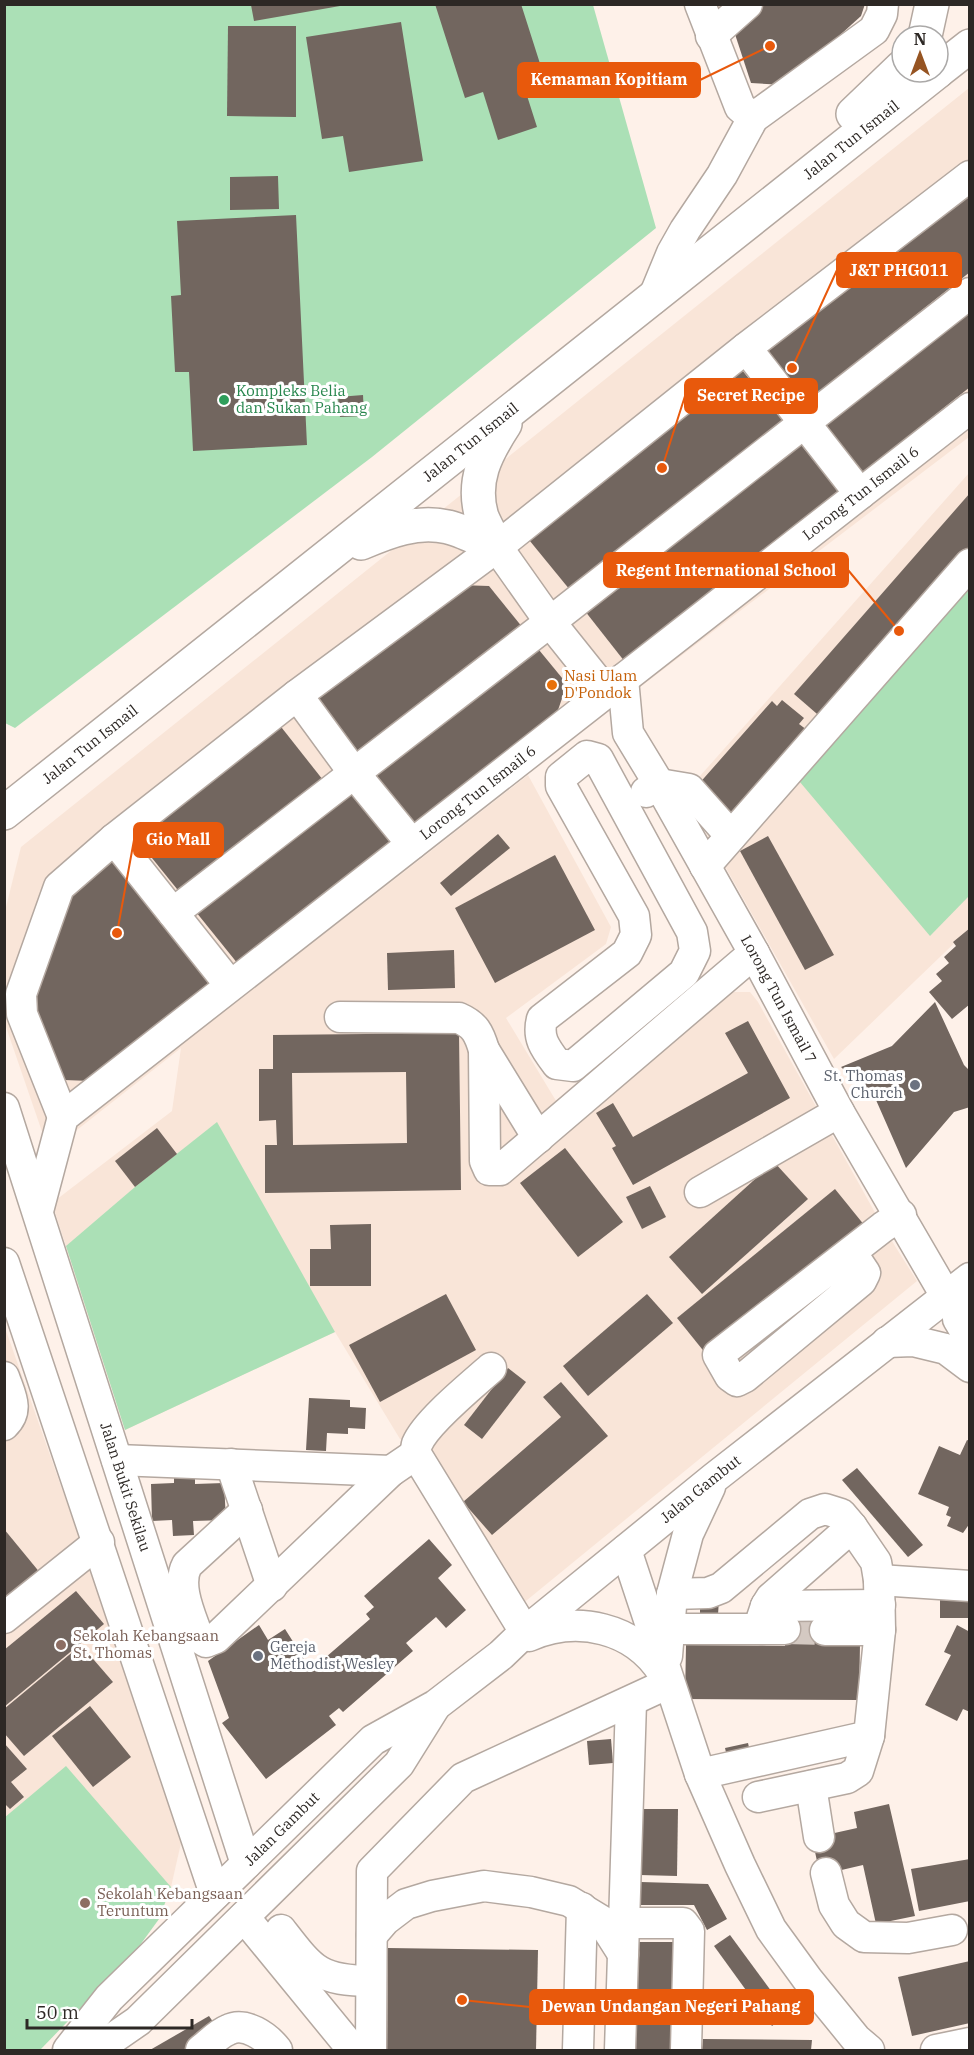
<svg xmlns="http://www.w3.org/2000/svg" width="974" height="2055" viewBox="0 0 974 2055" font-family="'IBM Plex Serif',serif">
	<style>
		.built { fill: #f9e5d8 }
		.green { fill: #abe0b6 }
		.building { fill: #72665f; fill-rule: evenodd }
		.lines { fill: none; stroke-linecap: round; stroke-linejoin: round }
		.minor-tunnel { stroke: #d4c9c2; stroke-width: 30; stroke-dasharray: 30 15; stroke-linecap: butt }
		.minor-casing { stroke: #b4a8a0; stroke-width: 33 }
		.major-casing { stroke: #b4a8a0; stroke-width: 36 }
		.minor { stroke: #fff; stroke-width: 30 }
		.major { stroke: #fff; stroke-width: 33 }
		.leisure-dot { fill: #2e9e5b; stroke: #fff; stroke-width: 2 }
		.food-dot { fill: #e8710a; stroke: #fff; stroke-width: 2 }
		.worship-dot { fill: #6b7280; stroke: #fff; stroke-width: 2 }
		.education-dot { fill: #8d6e63; stroke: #fff; stroke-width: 2 }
		.labels { text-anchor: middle; stroke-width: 6; stroke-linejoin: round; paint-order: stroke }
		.street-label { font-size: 15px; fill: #2d2825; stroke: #fff }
		.leisure-label { font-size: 15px; fill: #27864d; stroke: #fff; text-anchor: start }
		.food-label { font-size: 15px; fill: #c56008; stroke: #fff; text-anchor: start }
		.worship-label { font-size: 15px; fill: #5b616d; stroke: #fff; text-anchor: end }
		.education-label { font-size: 15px; fill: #785e54; stroke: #fff; text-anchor: start }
		.leader { fill: none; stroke: #e8590c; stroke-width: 2 }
		.callout-dot { fill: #e8590c; stroke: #fff; stroke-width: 2 }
		.callout { fill: #e8590c; stroke: #e8590c; stroke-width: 2 }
		.callout-label { font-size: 16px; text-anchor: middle; font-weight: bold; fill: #fff }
	</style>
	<rect width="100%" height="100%" fill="#fef1e9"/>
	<g class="built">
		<polygon points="969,88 969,437 581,732 348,916 528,775 611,927 606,944 506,1018 573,1129 730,992 750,992 758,1002 883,1227 917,1281 521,1605 424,1449 400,1439 335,1332 125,1430 52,1203 172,1111 181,1048 49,1152 5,1024 5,911 21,847"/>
		<polygon points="969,473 969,929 834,1059 684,794"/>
		<polygon points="4,1325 177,1814 181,1843 171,1887 159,1919 40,2050 4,2050"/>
	</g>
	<g class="green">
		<polygon points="5,5 593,5 656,228 372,457 15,728 5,723"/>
		<polygon points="969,584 969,896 930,936 794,775"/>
		<polygon points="217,1122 335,1332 125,1430 66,1246 135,1187"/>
		<polygon points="66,1766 171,1887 159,1919 135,1952 40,2050 5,2050 4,1818"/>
	</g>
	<g class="building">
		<polygon points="435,4 521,4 543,73 522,80 537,127 498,140 483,92 465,98"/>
		<polygon points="753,4 865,4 861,16 785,85 751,83 732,25"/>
		<polygon points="251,5 340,5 340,6 254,21"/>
		<polygon points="401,22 423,161 349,172 343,136 322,139 306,37"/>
		<polygon points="228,26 296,26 296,117 227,116"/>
		<polygon points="278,176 279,209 230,210 230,177"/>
		<polygon points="970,181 970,272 806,402 761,347"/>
		<polygon points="296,215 307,445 193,451 189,372 175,372 171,296 181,295 177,221"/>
		<polygon points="970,296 970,387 861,474 816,418"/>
		<polygon points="738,365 783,421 570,590 525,535"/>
		<polygon points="363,395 364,416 340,417 338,397"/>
		<polygon points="794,436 839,492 625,662 581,606"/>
		<polygon points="970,493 970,548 824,720 794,694"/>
		<polygon points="459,585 489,586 523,628 362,756 316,700"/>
		<polygon points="530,639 567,684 558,710 415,824 369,767"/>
		<polygon points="782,700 804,718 799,724 807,730 734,817 697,786 772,701 777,706"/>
		<polygon points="278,723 323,780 181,894 135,837"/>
		<polygon points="352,779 399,836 238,964 192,907"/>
		<polygon points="498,834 510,848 451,896 440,883"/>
		<polygon points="768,836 834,955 805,970 740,851"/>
		<polygon points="117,849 219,982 91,1081 64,1080 31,1000 70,885"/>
		<polygon points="555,855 595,930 495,983 455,908"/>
		<polygon points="970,928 970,1004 952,1019 929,992 942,981 936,974 949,963 944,957 956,946 953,942"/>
		<polygon points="454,950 455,988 388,990 387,953"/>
		<polygon points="935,1002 964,1065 970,1071 970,1107 954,1112 906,1168 876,1100 841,1067 892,1046"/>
		<polygon points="748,1021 790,1098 633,1185 612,1148 616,1146 596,1113 613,1103 633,1137 748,1073 725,1033"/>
		<path d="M459 1033 461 1190 265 1193V1145H277L276 1120 259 1121V1069H273V1035ZM406 1072 407 1143 293 1145 292 1073Z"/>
		<polygon points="157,1128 177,1154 135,1187 115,1161"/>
		<polygon points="565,1148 623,1222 578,1257 520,1183"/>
		<polygon points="774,1162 808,1199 702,1294 669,1257"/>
		<polygon points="650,1186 666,1217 642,1229 626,1197"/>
		<polygon points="835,1189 865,1226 706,1354 677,1318"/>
		<polygon points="371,1224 371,1286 310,1286 310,1249 331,1249 330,1225"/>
		<polygon points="446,1294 476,1350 380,1402 349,1345"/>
		<polygon points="647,1294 673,1323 588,1396 563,1366"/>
		<polygon points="508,1368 526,1382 482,1439 464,1425"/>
		<polygon points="561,1382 608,1436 492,1535 463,1502 561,1417 543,1397"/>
		<polygon points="309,1398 350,1400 350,1407 366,1408 365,1429 348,1428 348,1434 327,1433 326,1451 306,1450"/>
		<polygon points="967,1440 970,1441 970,1523 963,1533 947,1526 951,1517 946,1515 949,1507 918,1494 939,1446 960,1455"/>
		<polygon points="857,1468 923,1545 908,1557 842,1480"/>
		<polygon points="195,1476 195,1484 224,1483 226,1520 193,1521 194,1535 173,1536 172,1520 152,1521 151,1484 174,1483 174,1477"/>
		<polygon points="4,1529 41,1574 4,1604"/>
		<polygon points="429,1539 452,1565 438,1578 466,1610 446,1628 436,1617 406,1643 413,1651 343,1712 339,1708 329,1716 336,1725 266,1779 222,1723 229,1718 208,1661 259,1625 268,1640 285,1629 311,1670 370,1619 366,1614 374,1607 364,1596"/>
		<rect x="940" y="1590" width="30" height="28"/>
		<polygon points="76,1591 104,1624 4,1707 4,1650"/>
		<polygon points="700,1599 719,1599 718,1615 700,1614"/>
		<polygon points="785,1614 825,1614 860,1644 859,1700 685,1699 686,1645 785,1646"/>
		<polygon points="957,1625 970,1632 970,1712 963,1709 957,1721 925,1705 951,1655 944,1652"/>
		<polygon points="81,1645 113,1682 24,1756 4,1733 4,1709"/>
		<polygon points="90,1706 131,1757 93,1787 52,1736"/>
		<polygon points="611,1739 613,1763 589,1765 587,1741"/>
		<polygon points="4,1743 27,1769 11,1782 24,1797 10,1809 4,1803"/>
		<polygon points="748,1743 751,1756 728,1761 725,1748"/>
		<polygon points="889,1804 915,1916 876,1924 863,1865 820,1875 812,1838 857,1828 854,1812"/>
		<polygon points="641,1809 678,1809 677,1876 640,1875"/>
		<polygon points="970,1859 970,1901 919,1911 911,1869"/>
		<polygon points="641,1882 708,1884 727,1919 707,1930 694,1905 640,1905"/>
		<polygon points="730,1935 788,2014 772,2026 714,1946"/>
		<polygon points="633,1942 677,1942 678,2050 634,2050"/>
		<polygon points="388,1948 538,1950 536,2050 387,2050"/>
		<polygon points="970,1961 970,2023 912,2036 898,1977"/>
		<polygon points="209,2016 220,2032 190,2050 150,2050"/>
		<polygon points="703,2039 812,2040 811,2050 702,2050"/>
	</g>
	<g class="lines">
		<polyline class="minor-tunnel" points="785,1629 825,1630"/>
		<defs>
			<g id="minor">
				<polyline points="700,4 740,107 753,118"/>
				<polyline points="711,36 747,4"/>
				<polyline points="653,299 672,253 685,230 722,175 753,118 874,30 882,14 883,4"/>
				<polyline points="746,348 860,494"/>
				<polyline points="497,547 550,622 606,692"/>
				<path id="s1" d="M623 679 628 733 659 784 754 953 839 1112 946 1296"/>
				<polyline points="297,695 354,773 412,844"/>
				<path d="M587 756 598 759 692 932 695 951 684 973 573 1066 557 1064C545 1048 537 1038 542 1019L627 953 636 935 634 916 561 786V777Z"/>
				<polyline points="646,792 659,784 689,789 731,836"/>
				<polyline points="114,839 230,985"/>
				<polyline points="705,866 970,564"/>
				<polyline points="173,913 550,622 970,293"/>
				<path d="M340 1017 459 1018C475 1025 479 1033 484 1050L485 1161 489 1170H500L754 953"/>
				<polyline points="484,1050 538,1138"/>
				<path id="s2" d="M4 1108 246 1864"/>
				<polyline points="63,1117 22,1014 21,994 59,887 114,839 297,695 497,547 746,348 970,176"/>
				<polyline points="700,1192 839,1112"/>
				<path id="s3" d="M38 1211 63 1117 970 408"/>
				<polyline points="851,1252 865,1273 861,1281 745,1377 737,1381 730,1376 718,1355 883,1227 901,1215"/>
				<polyline points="4,1263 215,1894"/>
				<polyline points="970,1294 960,1304 958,1319 970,1339"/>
				<polyline points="887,1342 913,1341 946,1349 970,1367"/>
				<path d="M491 1368C472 1385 426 1422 417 1444 416 1447 416 1451 416 1454L525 1632"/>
				<path d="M4 1377C10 1395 20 1410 4 1425"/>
				<polyline points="117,1460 391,1471"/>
				<polyline points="231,1464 272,1586"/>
				<path d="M247 1510 187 1565C176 1586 191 1616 198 1637L206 1642 216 1638 391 1471 416 1454"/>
				<polyline points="626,1550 700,1774 740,1865 771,1929 808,1980 856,2039 869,2050"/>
				<polyline points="879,1580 970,1586"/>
				<polyline points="672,1594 708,1593 721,1588 810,1514 825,1509 841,1514 852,1527 876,1562 879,1580 880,1630 869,1736 700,1774"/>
				<polyline points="766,1606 771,1598 852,1527"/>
				<polyline points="4,1618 99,1542"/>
				<polyline points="668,1629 785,1629"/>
				<polyline points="762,1629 762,1618 766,1606 880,1605"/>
				<polyline points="825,1630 880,1630"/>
				<path d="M529 1636C577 1615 634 1627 663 1673"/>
				<polyline points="667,1656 672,1594 688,1534 710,1487"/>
				<polyline points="811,1786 819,1837"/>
				<polyline points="758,1797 847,1778 858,1771 869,1736"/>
				<polyline points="826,1873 834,1905 846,1924 864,1937 908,1938 952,1930"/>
				<polyline points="244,1917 353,2050"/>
				<polyline points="623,1923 683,1923 689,1931 686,2049"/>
				<path d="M281 1930C312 1970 319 1981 371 1981"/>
				<polyline points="372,1935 385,1920 406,1904 432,1896 484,1886 531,1892 569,1901 602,1921 623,1954"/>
				<path id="s4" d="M68 2050 109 1998 373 1740 436 1705 501 1655 525 1632 714 1478 970 1278"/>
				<polyline points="96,2050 138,2021 399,1764 434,1708"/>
				<path d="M201 2050C209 2044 218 2034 228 2030 245 2021 267 2037 277 2050"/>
				<polyline points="371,2050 372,1871 463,1778 669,1683"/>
				<polyline points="578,2050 582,1908"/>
				<polyline points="620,2050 631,1702"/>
				<polyline points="936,2050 970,2043"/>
			</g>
			<g id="major">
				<polyline points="925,36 932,4"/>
				<polyline points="938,71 970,46"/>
				<polyline points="853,114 902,67"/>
				<path d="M361 543C389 531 417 520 448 527 464 531 481 540 497 547"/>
				<path d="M497 547C492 537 486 527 482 517 471 481 486 453 505 424"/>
				<path id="s5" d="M4 813 937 72"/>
			</g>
		</defs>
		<use href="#minor" class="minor-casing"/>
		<use href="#major" class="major-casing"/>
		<use href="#minor" class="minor"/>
		<use href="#major" class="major"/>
	</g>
	<circle class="leisure-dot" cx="224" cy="400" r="6"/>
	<circle class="food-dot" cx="552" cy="685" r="6"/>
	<g class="worship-dot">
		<circle cx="915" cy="1085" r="6"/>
		<circle cx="258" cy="1656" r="6"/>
	</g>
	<g class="education-dot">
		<circle cx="61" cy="1645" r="6"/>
		<circle cx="85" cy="1903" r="6"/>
	</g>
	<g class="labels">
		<g class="street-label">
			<text dy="5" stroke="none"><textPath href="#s5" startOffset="1082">Jalan Tun Ismail</textPath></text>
			<text dy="5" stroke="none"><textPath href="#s5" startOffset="596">Jalan Tun Ismail</textPath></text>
			<text dy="5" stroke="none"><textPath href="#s3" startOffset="1110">Lorong Tun Ismail 6</textPath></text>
			<text dy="5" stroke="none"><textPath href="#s5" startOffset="110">Jalan Tun Ismail</textPath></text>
			<text dy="5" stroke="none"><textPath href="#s3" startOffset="624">Lorong Tun Ismail 6</textPath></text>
			<text dy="5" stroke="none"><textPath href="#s1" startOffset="360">Lorong Tun Ismail 7</textPath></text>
			<text dy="5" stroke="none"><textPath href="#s2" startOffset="398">Jalan Bukit Sekilau</textPath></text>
			<text dy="5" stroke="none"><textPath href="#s4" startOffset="849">Jalan Gambut</textPath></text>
			<text dy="5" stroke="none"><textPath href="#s4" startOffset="308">Jalan Gambut</textPath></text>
		</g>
		<g class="leisure-label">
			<text x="236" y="396">Kompleks Belia<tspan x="236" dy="17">dan Sukan Pahang</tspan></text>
		</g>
		<g class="food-label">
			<text x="564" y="681">Nasi Ulam<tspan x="564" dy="17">D'Pondok</tspan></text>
		</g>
		<g class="worship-label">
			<text x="903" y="1081">St. Thomas<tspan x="903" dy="17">Church</tspan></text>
			<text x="270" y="1652" text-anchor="start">Gereja<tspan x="270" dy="17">Methodist Wesley</tspan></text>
		</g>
		<g class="education-label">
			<text x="73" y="1641">Sekolah Kebangsaan<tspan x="73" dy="17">St. Thomas</tspan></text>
			<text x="97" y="1899">Sekolah Kebangsaan<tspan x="97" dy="17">Teruntum</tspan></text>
		</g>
	</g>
	<path class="leader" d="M770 46L700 80M792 368L837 270M662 468L685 396M899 631L848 570M117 933L134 840M462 2000L530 2007"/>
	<g class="callout-dot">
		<circle cx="770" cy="46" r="6"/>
		<circle cx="792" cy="368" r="6"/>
		<circle cx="662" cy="468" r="6"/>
		<circle cx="899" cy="631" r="6"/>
		<circle cx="117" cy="933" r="6"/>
		<circle cx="462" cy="2000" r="6"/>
	</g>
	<g class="callout">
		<rect x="518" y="63" width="182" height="34" rx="6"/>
		<rect x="837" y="253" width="124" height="34" rx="6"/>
		<rect x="685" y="379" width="132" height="34" rx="6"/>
		<rect x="604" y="553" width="244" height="34" rx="6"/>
		<rect x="134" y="823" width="89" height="34" rx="6"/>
		<rect x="530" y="1990" width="283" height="34" rx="6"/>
	</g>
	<g class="callout-label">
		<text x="609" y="85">Kemaman Kopitiam</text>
		<text x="899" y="276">J&amp;T PHG011</text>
		<text x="751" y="401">Secret Recipe</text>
		<text x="726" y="576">Regent International School</text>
		<text x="178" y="845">Gio Mall</text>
		<text x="671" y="2012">Dewan Undangan Negeri Pahang</text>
	</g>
	<rect width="974" height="2055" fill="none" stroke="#2d2825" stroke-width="12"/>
	<g transform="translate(920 54)"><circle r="28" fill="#ffffff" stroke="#aba9a8" stroke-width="1.5"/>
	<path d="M0-4.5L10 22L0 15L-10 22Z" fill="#965422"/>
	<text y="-9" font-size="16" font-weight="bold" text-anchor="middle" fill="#2d2825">N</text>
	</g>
	<path d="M27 2019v9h165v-9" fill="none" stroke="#2d2825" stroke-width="3"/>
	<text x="36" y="2019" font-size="18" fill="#2d2825" stroke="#ffffff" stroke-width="4.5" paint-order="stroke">50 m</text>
</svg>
